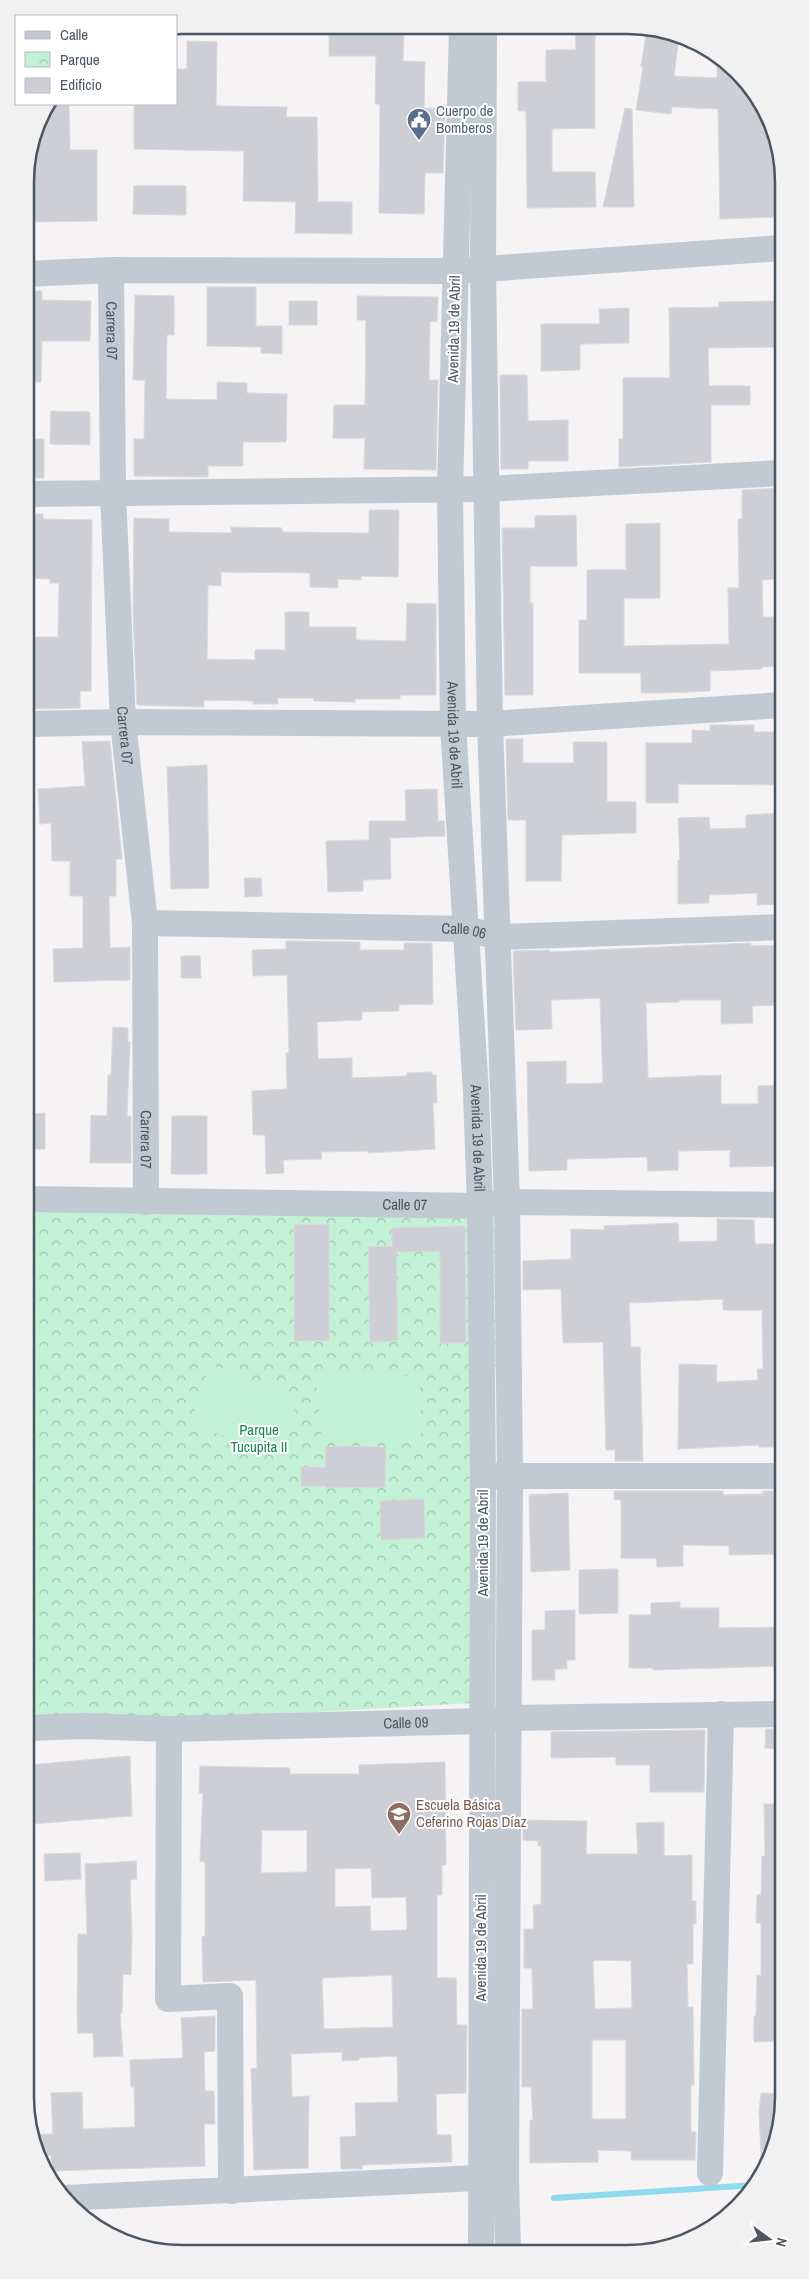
<svg xmlns="http://www.w3.org/2000/svg" width="809" height="2279" viewBox="0 0 809 2279" font-family="'Archivo Narrow',sans-serif">
	<style>
		.park { fill: url(#park-crowns) }
		.pitch { fill: #c3f1d5 }
		.lines { fill: none; stroke-linecap: round; stroke-linejoin: round }
		.stream { stroke: #90daee; stroke-width: 6 }
		.building { fill: #cdcfd5; stroke: #d7d9de; fill-rule: evenodd }
		.minor { stroke: #c1cad2; stroke-width: 26 }
		.labels { text-anchor: middle; stroke-width: 4; stroke-linejoin: round; paint-order: stroke }
		.service-label { font-size: 15px; fill: #4e5e75; stroke: #fff; text-anchor: start }
		.street-label { font-size: 15px; fill: #4a5661; stroke: #fff }
		.park-label { font-size: 15px; fill: #17864f; stroke: #fff }
		.education-label { font-size: 15px; fill: #785e54; stroke: #fff; text-anchor: start }
		.rim { fill: none; stroke: #4a5661; stroke-width: 2.5 }
	</style>
	<defs>
		<pattern id="park-crowns" width="20" height="18" patternUnits="userSpaceOnUse" patternTransform="scale(1.25)"><rect width="20" height="18" fill="#c3f1d5"/><path d="M2 6a3 3 0 1 1 6 0M12 15a3 3 0 1 1 6 0" fill="none" stroke="#a0c6b0"/></pattern>
	</defs>
	<rect width="100%" height="100%" fill="#f5f3f3"/>
	<polygon class="park" points="27,1200 507,1202 473,1703 36,1728 28,1717"/>
	<g class="pitch">
		<polygon points="210,1364 299,1398 279,1457 190,1423"/>
		<polygon points="315,1370 420,1377 421,1441 322,1439"/>
	</g>
	<g class="lines">
		<polyline class="stream" points="554,2198 755,2185"/>
	</g>
	<g class="building">
		<polygon points="575,28 595,28 595,128 552,129 552,172 595,172 596,207 527,208 526,111 518,111 518,82 546,82 546,50 576,50"/>
		<polygon points="647,28 658,28 679,36 674,76 717,78 717,65 730,65 738,71 768,112 778,143 780,217 720,219 718,109 672,107 671,114 636,110 643,67 641,67"/>
		<polygon points="329,34 404,35 403,61 425,62 424,108 445,109 443,173 425,173 424,214 379,213 380,104 375,104 376,56 329,56"/>
		<polygon points="187,41 217,42 216,106 287,107 286,117 317,117 318,202 352,202 352,234 295,233 296,202 243,201 244,151 134,149 134,104 176,104 176,69 187,69"/>
		<polygon points="48,104 69,104 70,150 97,150 97,221 25,222 25,171 27,167 36,167 37,129 41,113"/>
		<polygon points="625,108 632,109 634,207 603,207"/>
		<polygon points="134,186 186,186 186,215 133,214"/>
		<polygon points="207,287 256,287 256,326 282,326 282,354 261,353 261,347 207,346"/>
		<polygon points="26,291 42,291 42,300 91,301 90,341 42,341 41,382 26,382"/>
		<polygon points="135,295 174,296 174,335 167,335 166,399 217,400 217,382 247,383 247,393 287,394 286,442 243,442 243,466 208,466 208,477 134,476 134,439 144,439 145,380 133,380"/>
		<polygon points="357,296 438,297 437,322 430,321 429,380 438,380 436,470 364,469 365,438 333,438 334,405 365,405 366,320 357,320"/>
		<rect x="289" y="301" width="28" height="24"/>
		<polygon points="781,301 781,347 708,348 709,386 750,386 750,405 711,405 711,462 619,467 619,439 623,439 623,378 670,378 669,308 719,307 719,302"/>
		<polygon points="629,308 629,343 580,344 580,370 541,371 541,324 600,324 599,309"/>
		<polygon points="500,375 527,375 528,421 568,420 568,461 528,461 528,469 501,469"/>
		<polygon points="51,411 90,412 90,445 50,444"/>
		<rect x="26" y="439" width="18" height="39"/>
		<polygon points="781,488 782,566 774,566 774,579 762,580 763,617 782,617 782,666 762,667 762,669 710,671 710,691 665,693 641,693 641,673 579,673 579,620 587,620 587,570 626,570 626,524 660,523 660,598 624,598 624,646 729,644 728,588 739,588 738,519 742,519 742,490"/>
		<polygon points="369,510 399,510 398,577 361,576 361,580 338,579 338,588 310,587 310,573 221,572 221,586 208,585 207,659 255,660 255,650 285,650 285,612 309,612 309,627 356,627 356,640 406,641 407,603 436,604 436,695 400,695 400,699 355,699 355,702 314,701 314,698 278,698 278,704 253,704 253,701 204,700 204,707 137,705 133,614 134,518 169,519 169,532 231,533 231,527 282,528 282,532 369,533"/>
		<polygon points="26,514 43,514 43,519 92,520 91,691 80,691 80,708 26,709 26,637 58,637 59,583 50,583 50,579 26,578"/>
		<polygon points="576,515 577,566 530,566 530,603 533,603 533,695 505,695 502,528 535,528 535,516"/>
		<polygon points="710,725 754,725 754,732 782,732 782,785 678,784 678,803 646,803 646,743 692,743 692,730 710,731"/>
		<polygon points="506,739 523,739 523,763 574,763 573,742 607,742 607,802 636,802 636,833 562,835 561,881 526,881 526,820 508,820"/>
		<polygon points="110,741 122,859 116,859 116,896 109,896 110,948 130,947 130,980 54,982 53,949 83,948 83,896 70,896 70,861 52,861 51,823 40,824 38,789 85,786 82,742"/>
		<polygon points="207,765 209,888 171,889 167,767"/>
		<polygon points="437,789 438,821 444,821 445,836 390,838 391,879 363,880 363,891 328,892 326,841 369,840 369,821 406,821 405,790"/>
		<polygon points="782,813 782,904 757,905 757,893 709,895 709,903 678,904 678,860 680,860 678,818 709,817 710,829 746,828 746,815"/>
		<polygon points="244,878 261,878 262,896 245,897"/>
		<polygon points="286,941 360,942 360,950 404,950 404,943 432,943 433,1004 399,1005 399,1011 362,1012 362,1020 317,1022 318,1059 352,1058 352,1078 407,1076 407,1073 432,1072 432,1075 436,1075 437,1103 433,1103 435,1149 368,1153 368,1151 321,1152 322,1159 283,1160 284,1173 266,1174 265,1135 253,1135 252,1091 287,1089 286,1053 289,1053 287,975 253,976 252,950 286,949"/>
		<polygon points="751,943 751,946 782,945 782,1005 752,1006 753,1023 721,1024 721,1000 679,1000 679,1002 646,1003 648,1078 721,1075 721,1104 758,1104 758,1086 782,1085 782,1166 730,1167 730,1150 678,1151 678,1170 648,1171 647,1157 567,1159 567,1170 529,1171 527,1062 566,1061 566,1084 603,1083 600,998 551,1000 552,1029 516,1030 513,951 550,950 550,952"/>
		<polygon points="181,956 200,956 201,978 181,978"/>
		<polygon points="113,1027 128,1028 128,1042 130,1042 127,1116 131,1116 131,1163 90,1163 91,1115 107,1116 108,1075 111,1075"/>
		<polygon points="45,1113 45,1149 27,1149 27,1114"/>
		<polygon points="172,1116 207,1116 207,1174 171,1174"/>
		<polygon points="717,1219 754,1220 755,1244 782,1244 783,1447 759,1447 759,1445 678,1449 679,1364 717,1365 716,1382 758,1380 757,1369 763,1369 762,1310 723,1310 723,1299 629,1303 631,1347 640,1347 643,1461 615,1461 615,1450 606,1450 603,1342 563,1343 561,1289 523,1290 523,1261 571,1259 571,1229 604,1230 604,1226 678,1223 679,1242 717,1241"/>
		<polygon points="329,1224 329,1341 294,1341 294,1225"/>
		<polygon points="465,1226 466,1343 440,1343 440,1251 396,1252 398,1341 370,1342 368,1247 392,1246 392,1228"/>
		<polygon points="349,1446 386,1447 385,1487 326,1488 326,1486 301,1486 301,1467 326,1467 325,1447"/>
		<polygon points="614,1491 723,1491 723,1495 763,1494 763,1491 783,1491 783,1554 729,1555 729,1546 683,1545 683,1566 657,1567 656,1558 621,1558 621,1500 614,1500"/>
		<polygon points="568,1493 570,1570 531,1572 529,1495"/>
		<polygon points="424,1499 425,1538 381,1540 380,1501"/>
		<polygon points="618,1569 618,1613 579,1614 579,1570"/>
		<polygon points="680,1602 680,1608 719,1608 719,1628 783,1627 783,1666 653,1670 653,1668 629,1668 629,1615 651,1615 651,1603"/>
		<polygon points="575,1610 575,1660 567,1660 567,1669 555,1669 555,1680 532,1680 532,1630 545,1630 545,1611"/>
		<polygon points="766,1729 783,1729 783,1749 765,1748"/>
		<polygon points="705,1730 704,1792 650,1792 650,1765 616,1765 616,1757 551,1758 551,1732"/>
		<polygon points="130,1756 132,1816 32,1824 33,1782 28,1782 28,1765"/>
		<path d="M445 1762 446 1865H442V1895H437V1978H456L457 2025H467L466 2093 436 2094 437 2135H451L452 2162 362 2165V2169H341L340 2137 356 2136 355 2103 398 2102 397 2056 359 2058V2060L342 2061V2052L291 2054 292 2097 309 2096 308 2168 254 2170 251 2069 257 2068 256 1980 203 1982 202 1937 205 1936V1862L200 1861 203 1793H199L200 1766 290 1768V1774H359V1765ZM262 1830H307V1872L261 1873ZM371 1868 372 1898 406 1897 407 1930 371 1931 370 1906 335 1907V1869ZM392 1975 393 2027 324 2029 322 1978Z"/>
		<polygon points="764,1804 783,1804 784,2041 754,2042 754,2016 756,2016 757,1975 761,1976 761,1923 756,1923 757,1895 761,1895 762,1856 765,1856"/>
		<path d="M523 1820 587 1821 586 1854H638L636 1823 664 1822V1856L692 1855V1901H696V1924H693V1964H687L688 2007H693L694 2085H691V2132H696L695 2160H631V2151L598 2150V2162L530 2163V2120H533L531 2087H522V2009H533L532 1968H524V1929H534L533 1905 541 1904V1846H538V1841L523 1840ZM595 1960 631 1961 632 2008 595 2009 593 1962ZM592 2040H626V2119H592Z"/>
		<polygon points="80,1853 81,1879 45,1881 44,1854"/>
		<polygon points="136,1861 137,1879 130,1880 132,1936 131,1975 123,1974 122,2013 120,2013 123,2056 94,2057 93,2033 78,2033 77,2012 78,1934 87,1934 85,1864"/>
		<polygon points="215,2016 215,2051 204,2052 205,2091 214,2091 215,2124 204,2124 205,2166 52,2171 51,2155 40,2156 39,2134 53,2134 51,2093 82,2092 83,2129 135,2127 134,2087 131,2087 130,2060 183,2058 181,2018"/>
		<polygon points="761,2093 784,2094 784,2107 772,2157 762,2173 759,2113"/>
	</g>
	<g class="lines">
		<g class="minor">
			<path id="s1" d="M462 27 450 490 453 725 476 1093 480 1206 483 1477 481 2251"/>
			<polyline points="484,27 483,269 490,724 507,1202 510,1475 506,2177 508,2251"/>
			<path id="s2" d="M111 270 113 492 123 722 145 923 146 1202"/>
			<polyline points="26,274 111,270 456,271 781,248"/>
			<polyline points="26,494 486,489 781,473"/>
			<polyline points="26,724 123,722 490,724 782,705"/>
			<path id="s3" d="M145 923 466 929 498 937 782 927"/>
			<path id="s4" d="M27 1199 480 1206 507 1202 782 1205"/>
			<polyline points="494,1476 783,1476"/>
			<path id="s5" d="M28 1728 83 1726 169 1729 483 1721 507 1718 783 1714"/>
			<polyline points="169,1729 168,1999 230,1996 231,2191"/>
			<polyline points="710,2173 721,1714"/>
			<polyline points="64,2198 497,2177"/>
		</g>
	</g>
	<defs>
		<symbol id="civic-pin" viewBox="-11 -11 22 30"><path d="M0 17L-7.5 6A9.5 9.5 0 1 1 7.5 6Z" fill="#5c6f8a" stroke="#fff"/><path d="M-.6-6.5H3V-4.5H.6V-3L4-1V1h2V6H-6V1h2V-1L-.6-3ZM-1.2 2.5V6h2.4V2.5Z" fill="#fff"/></symbol>
		<symbol id="school-pin" viewBox="-11 -11 22 30"><path d="M0 17L-7.5 6A9.5 9.5 0 1 1 7.5 6Z" fill="#8d6e63" stroke="#fff"/><path d="M0-5L7-2L0 1L-7-2ZM-4 1L0 2.5L4 1V4Q0 6-4 4Z" fill="#fff"/></symbol>
	</defs>
	<g fill-rule="evenodd">
		<use href="#civic-pin" x="405" y="106" width="28" height="38"/>
		<use href="#school-pin" x="385" y="1800" width="28" height="38"/>
	</g>
	<g class="labels">
		<g class="service-label">
			<text x="436" y="116">Cuerpo de<tspan x="436" dy="17">Bomberos</tspan></text>
		</g>
		<g class="street-label">
			<text transform="translate(454 329) rotate(-89)" y="5">Avenida 19 de Abril</text>
			<text dy="5" stroke="none"><textPath href="#s2" startOffset="61">Carrera 07</textPath></text>
			<text dy="5" stroke="none"><textPath href="#s1" startOffset="708">Avenida 19 de Abril</textPath></text>
			<text dy="5" stroke="none"><textPath href="#s2" startOffset="466">Carrera 07</textPath></text>
			<text dy="5" stroke="none"><textPath href="#s3" startOffset="319">Calle 06</textPath></text>
			<text dy="5" stroke="none"><textPath href="#s1" startOffset="1112">Avenida 19 de Abril</textPath></text>
			<text dy="5" stroke="none"><textPath href="#s2" startOffset="871">Carrera 07</textPath></text>
			<text dy="5" stroke="none"><textPath href="#s4" startOffset="378">Calle 07</textPath></text>
			<text transform="translate(483 1543) rotate(-90)" y="5">Avenida 19 de Abril</text>
			<text dy="5" stroke="none"><textPath href="#s5" startOffset="378">Calle 09</textPath></text>
			<text transform="translate(481 1948) rotate(-90)" y="5">Avenida 19 de Abril</text>
		</g>
		<g class="park-label">
			<text x="259" y="1435">Parque<tspan x="259" dy="17">Tucupita II</tspan></text>
		</g>
		<g class="education-label">
			<text x="416" y="1810">Escuela Básica<tspan x="416" dy="17">Ceferino Rojas Díaz</tspan></text>
		</g>
	</g>
	<path d="M0 0H809V2279H0ZM182 34H627A148 148 0 0 1 775 182V2097A148 148 0 0 1 627 2245H182A148 148 0 0 1 34 2097V182A148 148 0 0 1 182 34Z" fill="#f1f1f2" fill-rule="evenodd"/>
	<path class="rim" d="M182 34H627A148 148 0 0 1 775 182V2097A148 148 0 0 1 627 2245H182A148 148 0 0 1 34 2097V182A148 148 0 0 1 182 34Z"/>
	<rect x="15" y="15" width="162" height="90" fill="#ffffff" stroke="#b7bbc0"/>
	<rect x="25" y="31" width="25" height="8" fill="#c1cad2" stroke="#b7bbc0"/>
	<text x="60" y="40" font-size="15" fill="#4a5661">Calle</text>
	<rect x="25" y="52" width="25" height="15" fill="url(#park-crowns)" stroke="#b7bbc0"/>
	<text x="60" y="65" font-size="15" fill="#4a5661">Parque</text>
	<rect x="25" y="78" width="25" height="15" fill="#cdcfd5" stroke="#b7bbc0"/>
	<text x="60" y="90" font-size="15" fill="#4a5661">Edificio</text>
	<g transform="translate(769 2239) rotate(105)" stroke="#ffffff" stroke-width="4" paint-order="stroke">
	<path d="M0-4L9 19L0 12L-9 19Z" fill="#4a5661"/>
	<text y="-8" font-size="14" font-weight="bold" text-anchor="middle" fill="#4a5661">N</text>
	</g>
</svg>
